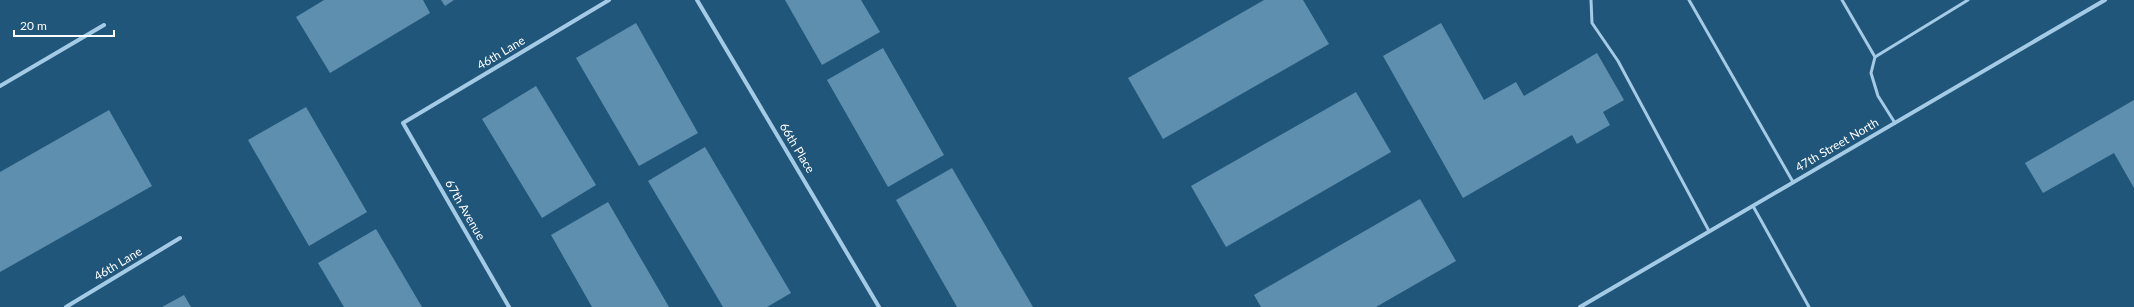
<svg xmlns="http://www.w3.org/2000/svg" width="2134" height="307" viewBox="0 0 2134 307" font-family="Lato,sans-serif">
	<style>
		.building { fill: #5e8faf }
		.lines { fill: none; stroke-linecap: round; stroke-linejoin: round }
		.lane { stroke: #a4cbe6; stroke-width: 3 }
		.street { stroke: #a4cbe6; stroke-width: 4 }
		.labels { text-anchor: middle; stroke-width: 3; stroke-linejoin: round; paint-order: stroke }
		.street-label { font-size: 12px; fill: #fff; stroke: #21567b }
	</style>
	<rect width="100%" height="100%" fill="#21567b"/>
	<g class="building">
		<polygon points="324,0 423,0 430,13 330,73 296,17"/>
		<polygon points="441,0 454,0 445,6"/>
		<polygon points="785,0 861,0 880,32 822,65"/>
		<polygon points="1264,0 1303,0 1329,44 1163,139 1128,78"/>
		<polygon points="636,23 698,133 639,166 576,58"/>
		<polygon points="1441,23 1484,100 1516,82 1524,96 1597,53 1624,100 1603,112 1610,125 1577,144 1572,135 1463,198 1383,56"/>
		<polygon points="883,48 944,155 888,187 827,80"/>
		<polygon points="536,86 596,185 542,218 482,119"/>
		<polygon points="1356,92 1391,152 1226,247 1191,186"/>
		<polygon points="2134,100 2134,188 2114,153 2043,193 2025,163"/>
		<polygon points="306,107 367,212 309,246 248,140"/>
		<polygon points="109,110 152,186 0,272 0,172"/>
		<polygon points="705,147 791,293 767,307 723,307 648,181"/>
		<polygon points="952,168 1033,307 957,307 896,200"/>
		<polygon points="1420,199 1456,261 1376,307 1261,307 1254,295"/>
		<polygon points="608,202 669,307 592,307 551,235"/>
		<polygon points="376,229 422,307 344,307 318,263"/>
		<polygon points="184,295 191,307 162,307"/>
	</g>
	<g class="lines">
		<g class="lane">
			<polyline points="1591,0 1592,23 1618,61 1709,231"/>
			<polyline points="1689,0 1793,182"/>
			<polyline points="1842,0 1875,57"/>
			<polyline points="1895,123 1878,96 1871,73 1875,57 1968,0"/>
			<polyline points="1753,206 1809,307"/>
		</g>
		<g class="street">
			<polyline points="697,0 879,307"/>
			<polyline points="0,86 104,25"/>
			<polyline points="66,307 180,238"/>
			<polyline points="509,307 403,123 609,0"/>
			<polyline points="1580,307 2105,0"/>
		</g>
	</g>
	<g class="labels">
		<g class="street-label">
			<text transform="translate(501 53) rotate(-31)" y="4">46th Lane</text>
			<text transform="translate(1837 145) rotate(-30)" y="4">47th Street North</text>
			<text transform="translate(797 148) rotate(59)" y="4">66th Place</text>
			<text transform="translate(465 210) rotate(60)" y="4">67th Avenue</text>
			<text transform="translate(118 264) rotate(-31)" y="4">46th Lane</text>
		</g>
	</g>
	<path d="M14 30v6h100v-6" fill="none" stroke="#ffffff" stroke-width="2"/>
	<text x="20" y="30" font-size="12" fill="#ffffff" stroke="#21567b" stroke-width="3" paint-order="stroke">20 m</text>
</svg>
